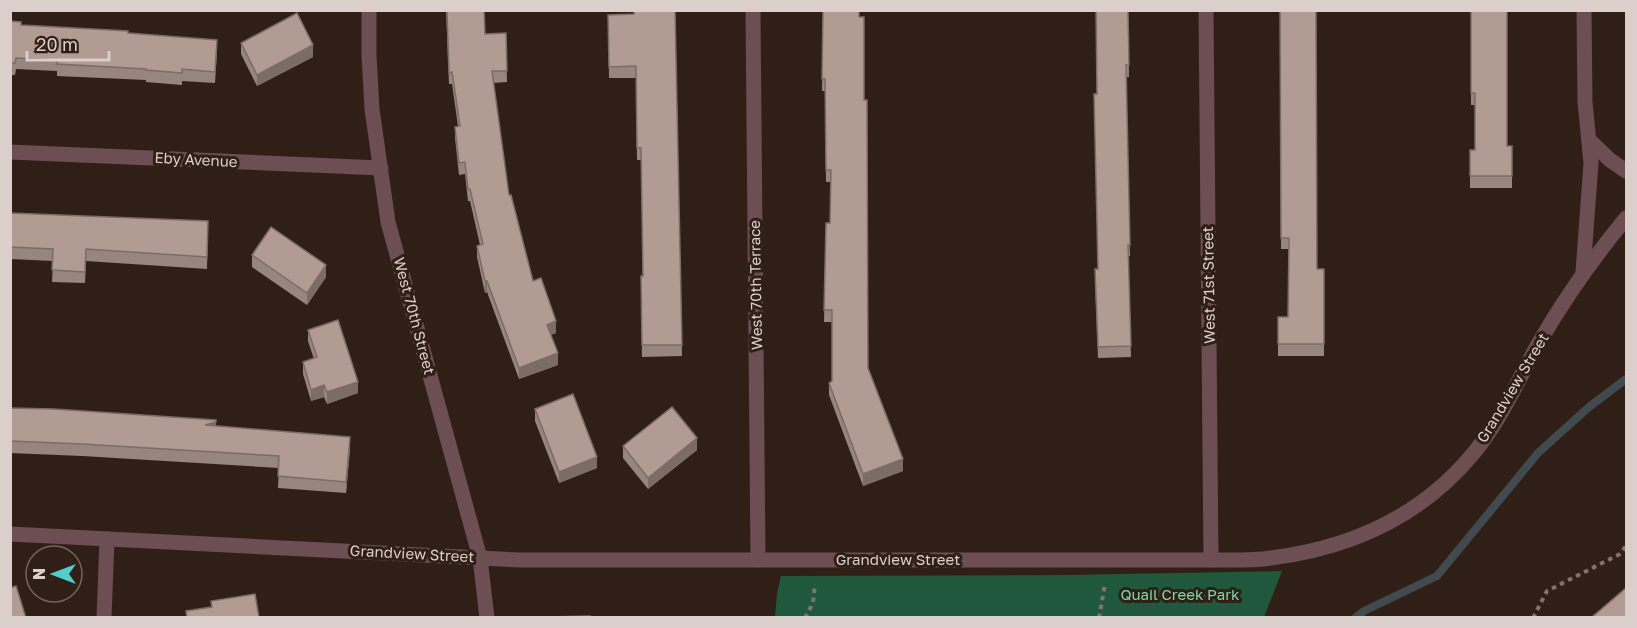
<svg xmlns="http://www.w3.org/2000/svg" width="1637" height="628" viewBox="0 0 1637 628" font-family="'Golos Text',sans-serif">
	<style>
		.green { fill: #20583d }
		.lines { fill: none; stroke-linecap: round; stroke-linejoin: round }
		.stream { stroke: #414a4e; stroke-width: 8 }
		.path { stroke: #82746d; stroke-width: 4; stroke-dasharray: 4.5 4.5; stroke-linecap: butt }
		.minor { stroke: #6c4e53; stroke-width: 15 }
		.wall { fill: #98857e }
		.shaded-wall { fill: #7c6c66 }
		.building { fill: #b19b92; stroke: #7c6c66; stroke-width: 1.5 }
		.labels { text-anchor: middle; stroke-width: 6; stroke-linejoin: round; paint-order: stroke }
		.street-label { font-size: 15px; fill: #dacfca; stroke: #301f17 }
		.park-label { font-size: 15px; fill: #76daa6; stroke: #301f17 }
	</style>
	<rect width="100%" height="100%" fill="#301f17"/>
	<polygon class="green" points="1282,571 1264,617 775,617 777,594 781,576 1068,575"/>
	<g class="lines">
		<polyline class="stream" points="1355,618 1364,611 1437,576 1538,453 1589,407 1626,379"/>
		<g class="path">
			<polyline points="805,618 813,603 815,584"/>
			<polyline points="1099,618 1105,584"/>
			<polyline points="1533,618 1547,591 1620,554 1626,546"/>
		</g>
		<g class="minor">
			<polyline points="369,10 369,55 372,109 388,222 480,558 487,618"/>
			<polyline points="753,10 758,560"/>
			<polyline points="1206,10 1211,560"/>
			<polyline points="1590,141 1610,160 1626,171"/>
			<polyline points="10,152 381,168"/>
			<polyline points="1583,272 1591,163 1585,102 1584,10"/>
			<path d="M10 534 520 560H1211C1231 560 1251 561 1271 558 1351 548 1420 517 1472 455 1501 421 1518 379 1540 341 1565 298 1594 257 1626 218"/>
			<polyline points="104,618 107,539"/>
		</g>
	</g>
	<g class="wall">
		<polygon points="446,10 485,34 506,33 507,82 493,83 509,195 533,281 556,333 551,335 558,365 519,379 487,292 485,293 477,257 477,246 480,245 470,201 468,201 465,174 459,175 455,138 455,127 458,126 452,84 449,84"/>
		<polygon points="675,10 682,356 642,357 641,276 643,276 641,160 637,160 636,78 609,78 608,15 633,14"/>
		<polygon points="823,10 864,100 868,368 903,471 863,486 829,395 829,383 832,382 832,322 824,322 826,223 830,223 831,182 826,182 825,91 822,91"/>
		<polygon points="1128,10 1129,77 1126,77 1130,256 1128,256 1131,357 1098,358 1095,280 1098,269 1097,94"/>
		<polygon points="1280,10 1317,269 1324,269 1324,356 1278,356 1278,317 1288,317 1289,249 1281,249"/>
		<polygon points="1471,10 1507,146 1512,146 1512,188 1470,188 1470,150 1475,150 1475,105 1471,105"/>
		<polygon points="10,21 21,25 128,33 217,51 215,83 182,81 182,85 146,82 146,80 57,76 57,71 16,69 15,75 10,75"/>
		<polygon points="241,43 313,57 257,86 241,54"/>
		<polygon points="10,213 208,233 207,269 86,261 85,283 52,282 53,261 10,259"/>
		<polygon points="252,255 326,277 307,305 252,267"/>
		<polygon points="308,330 358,393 327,404 324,397 311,401 303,374 303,362 314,359 308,341"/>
		<polygon points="10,408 216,426 350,449 346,493 278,488 279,468 82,456 10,453"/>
		<polygon points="535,409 597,468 559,483 535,421"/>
		<polygon points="623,446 697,450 648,489 623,458"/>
	</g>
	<g class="shaded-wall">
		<polygon points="313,45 313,57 257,86 257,75"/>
		<polygon points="326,265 326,277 307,305 307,293"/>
		<polygon points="485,281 487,281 487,292 485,293"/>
		<polygon points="556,321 556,333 547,336 547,325"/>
		<polygon points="558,353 558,365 519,379 519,368"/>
		<polygon points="358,382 358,393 327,404 327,392"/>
		<polygon points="324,385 324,397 311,401 311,390"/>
		<polygon points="216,422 216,433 205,425"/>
		<polygon points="350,437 350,449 346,493 346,482"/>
		<polygon points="697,438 697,450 648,489 648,478"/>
		<polygon points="597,457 597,468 559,483 559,472"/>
		<polygon points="903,459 903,471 863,486 863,474"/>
	</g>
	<g class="building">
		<polygon points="447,10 484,10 485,34 506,33 507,71 492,71 509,195 511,195 533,281 541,278 556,321 547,325 558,353 519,368 487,281 485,281 477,246 483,244 470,189 468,189 465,162 459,163 455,127 460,126 452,72 449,73"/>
		<polygon points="634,10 675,10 682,345 642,345 641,276 643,276 641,148 637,148 636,66 609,67 608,15 634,14"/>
		<polygon points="823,10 859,10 859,17 864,17 864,100 867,100 868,368 903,459 863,474 829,383 832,381 832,310 824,310 826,223 830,223 831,170 826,170 825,79 822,79"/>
		<polygon points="1096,10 1128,10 1129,65 1126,65 1130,245 1128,245 1131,346 1098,347 1095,269 1098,269 1094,94 1097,94"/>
		<polygon points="1280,10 1316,10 1317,269 1324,269 1324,344 1278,344 1278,317 1288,317 1289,238 1281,238"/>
		<polygon points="1471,10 1507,10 1507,146 1512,146 1512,176 1470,176 1470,150 1475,150 1475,93 1471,93"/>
		<polygon points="297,13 313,45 257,75 241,43"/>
		<polygon points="10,21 21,22 21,25 128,31 128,33 217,40 215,72 182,69 182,73 146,70 146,69 57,64 58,60 16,58 15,63 10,63"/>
		<polygon points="10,213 208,221 207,257 86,249 85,272 52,270 53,249 10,247"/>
		<polygon points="271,227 326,265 307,293 252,255"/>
		<polygon points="338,320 358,382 327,392 324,385 311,390 303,362 317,357 308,330"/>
		<polygon points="573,394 597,457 559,472 535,409"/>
		<polygon points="672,407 697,438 648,478 623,446"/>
		<polygon points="10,408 54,409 216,420 216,422 205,425 350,437 346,482 278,476 279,456 82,444 10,441"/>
		<polygon points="16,586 26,618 10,618 10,588"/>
		<polygon points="1626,588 1626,618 1591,618"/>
		<polygon points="255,594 259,618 187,618 186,611 212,607 211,601"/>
		<polygon points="590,616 590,618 546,617"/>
	</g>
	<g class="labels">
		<g class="street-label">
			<text transform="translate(196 160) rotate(3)" y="5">Eby Avenue</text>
			<text transform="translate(756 285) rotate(-91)" y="5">West 70th Terrace</text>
			<text transform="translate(1209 285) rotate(-91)" y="5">West 71st Street</text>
			<text transform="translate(414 316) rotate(75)" y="5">West 70th Street</text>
			<text transform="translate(1513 388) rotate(-59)" y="5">Grandview Street</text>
			<text transform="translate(412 554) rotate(3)" y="5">Grandview Street</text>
			<text x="898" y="565">Grandview Street</text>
		</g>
		<g class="park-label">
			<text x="1180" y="600">Quail Creek Park</text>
		</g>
	</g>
	<rect width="1637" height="628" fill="none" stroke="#dacfca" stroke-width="24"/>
	<g transform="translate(54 574) rotate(270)"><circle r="28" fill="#301f17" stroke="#74655f" stroke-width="1.5"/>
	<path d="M0-4.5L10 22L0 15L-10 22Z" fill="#52cdcc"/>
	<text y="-9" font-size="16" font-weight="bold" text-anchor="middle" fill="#dacfca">N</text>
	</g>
	<path d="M27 51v9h82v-9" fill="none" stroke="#dacfca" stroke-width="3"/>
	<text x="36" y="51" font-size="18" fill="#dacfca" stroke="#301f17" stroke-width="4.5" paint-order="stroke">20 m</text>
</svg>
